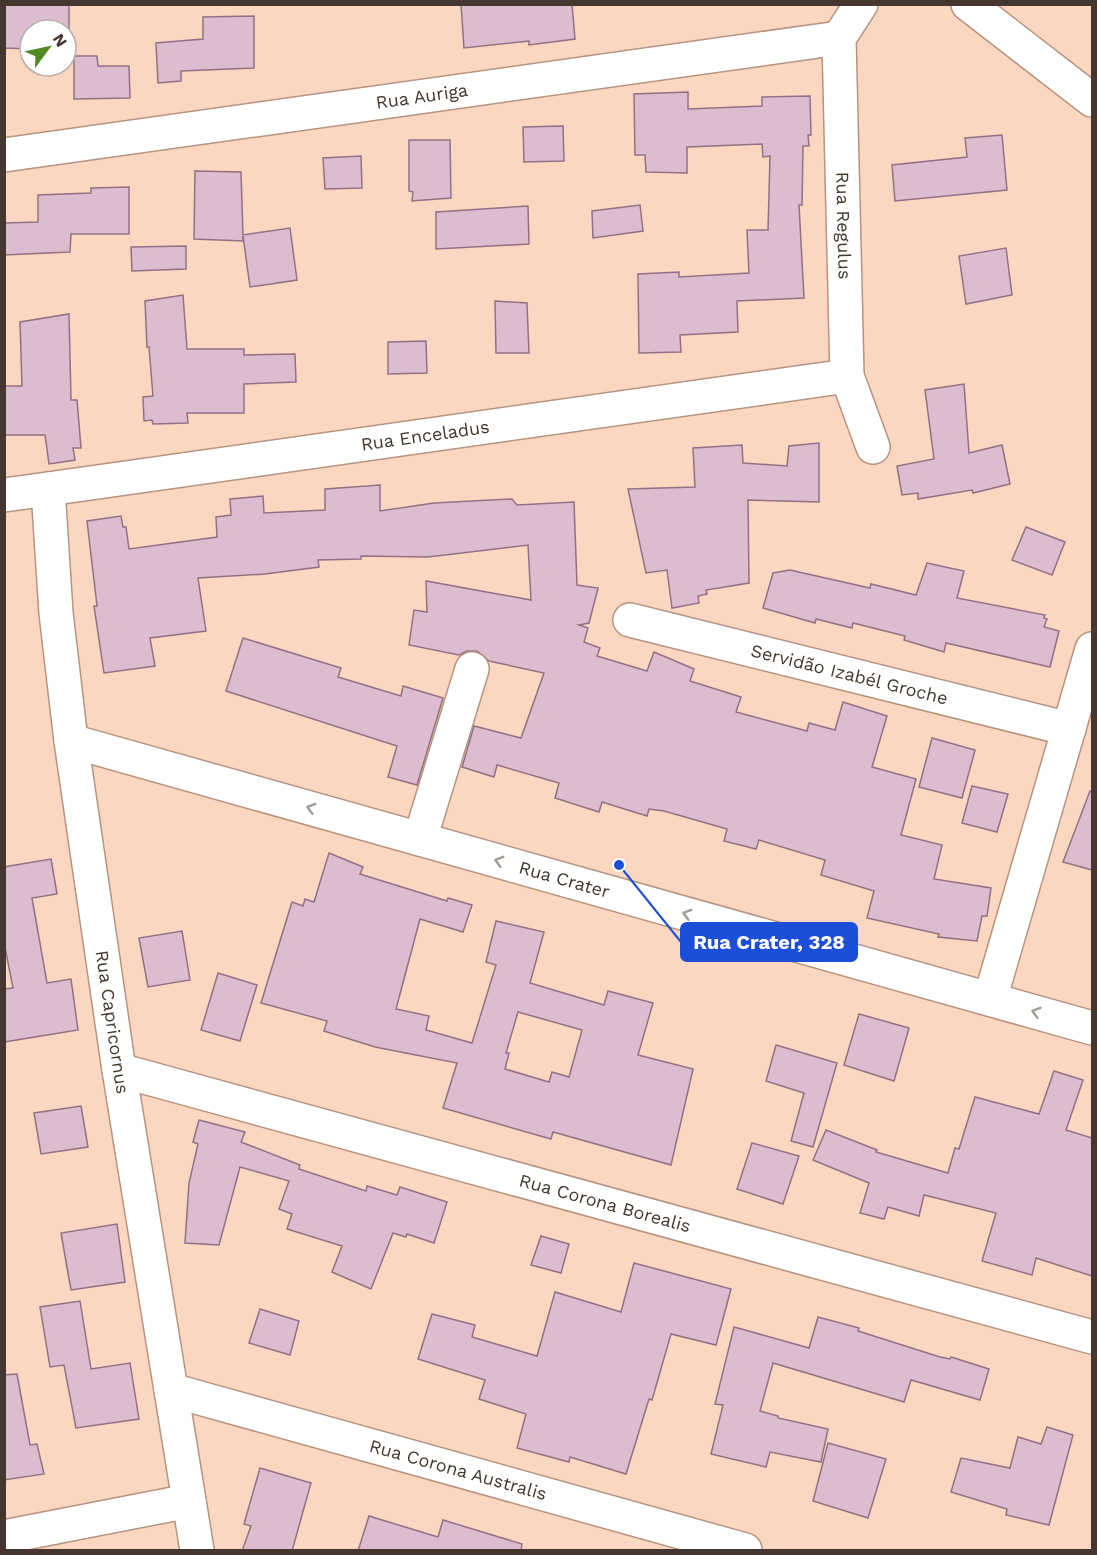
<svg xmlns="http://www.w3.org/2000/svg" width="1097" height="1555" viewBox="0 0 1097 1555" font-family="'Work Sans',sans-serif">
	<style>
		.building { fill: #dbbdcf; stroke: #927185; stroke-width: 1.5; fill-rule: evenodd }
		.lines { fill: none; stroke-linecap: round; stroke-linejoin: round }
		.street-casing { stroke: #b69480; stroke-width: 36 }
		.secondary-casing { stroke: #b69480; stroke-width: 36 }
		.street { stroke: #fff; stroke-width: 33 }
		.secondary { stroke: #fff; stroke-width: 33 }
		.oneway { stroke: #a29b97 }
		.labels { text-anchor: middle; stroke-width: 4.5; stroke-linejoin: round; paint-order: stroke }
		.street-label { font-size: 18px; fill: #45372f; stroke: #fff }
		.leader { fill: none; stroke: #1d4ed8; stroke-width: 2 }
		.callout-dot { fill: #1d4ed8; stroke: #fff; stroke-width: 2 }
		.callout { fill: #1d4ed8; stroke: #1d4ed8; stroke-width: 2 }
		.callout-label { font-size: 20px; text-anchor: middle; font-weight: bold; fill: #fff }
	</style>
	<rect width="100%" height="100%" fill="#fbd6c1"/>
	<g class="building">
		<polygon points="4,4 69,4 69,49 66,49 66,30 30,30 30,49 4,48"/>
		<polygon points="461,4 572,4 575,39 529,45 529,41 464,48"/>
		<polygon points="254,16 254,68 181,71 181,81 158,83 156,43 203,39 203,17"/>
		<polygon points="74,56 97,56 98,66 129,66 130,98 74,99"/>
		<polygon points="688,92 688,109 762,106 762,97 810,96 811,135 808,135 809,146 803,146 802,205 799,205 804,298 737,301 738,332 680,335 681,352 639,353 638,274 679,272 679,277 749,273 747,230 768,230 770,156 763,157 762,144 687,147 687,173 646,172 645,155 635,155 634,94"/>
		<polygon points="563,126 564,161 524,162 523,127"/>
		<polygon points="1002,135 1007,190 895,201 892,165 967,157 965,138"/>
		<polygon points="409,140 450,140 451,198 412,201 413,192 409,191"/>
		<polygon points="361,156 362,188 325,189 323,158"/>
		<polygon points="195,171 241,172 243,235 290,228 297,280 250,287 243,236 243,241 194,239"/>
		<polygon points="129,187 129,234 71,234 70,252 4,255 4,223 38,222 38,195 91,193 91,188"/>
		<polygon points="640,205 643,231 593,238 592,211"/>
		<polygon points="528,206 529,244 436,249 436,212"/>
		<polygon points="186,246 186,269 132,271 131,247"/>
		<polygon points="1006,248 1012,295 966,304 959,256"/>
		<polygon points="183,295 187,349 244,349 244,355 295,354 296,382 244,384 244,413 187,413 188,423 153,424 152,420 144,421 143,397 153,396 149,347 147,347 145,301"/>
		<polygon points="495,301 527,303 529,353 496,353"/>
		<polygon points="69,314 71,400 77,400 81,448 73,448 75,460 49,464 45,435 4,435 4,386 22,386 20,322"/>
		<polygon points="426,341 427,373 388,374 388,342"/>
		<polygon points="964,384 969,453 1002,445 1010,484 973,493 972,490 918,499 918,493 902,495 897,466 934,459 925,390"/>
		<polygon points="819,443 819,502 748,500 749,583 706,590 707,594 698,596 699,603 672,608 667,570 646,573 628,489 695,487 693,448 742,445 743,463 787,466 789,446"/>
		<polygon points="380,485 380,511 434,503 512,499 517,505 574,502 577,585 598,588 589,623 579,625 588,628 584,642 600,648 597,656 647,671 654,652 694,669 690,681 741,697 736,712 807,731 809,723 835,730 843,702 887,716 872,767 916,779 901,835 942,845 934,879 991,888 987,916 982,916 977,941 938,937 939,934 867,918 874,891 821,875 825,860 759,840 756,849 724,841 727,829 664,811 649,809 647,816 602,802 599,812 555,798 559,783 497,765 494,777 462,767 474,726 521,738 544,673 489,661 477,651 467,651 459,655 409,645 414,610 427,612 426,581 531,600 528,545 428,557 361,556 361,559 318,560 319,567 265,574 198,578 206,631 150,638 155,666 104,673 94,606 97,606 87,521 121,516 123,527 126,527 129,549 217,537 216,517 231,515 230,499 263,496 264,513 325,510 325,489"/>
		<polygon points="1026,527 1065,542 1052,575 1012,560"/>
		<polygon points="927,563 964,571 957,598 1045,615 1044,618 1047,619 1044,627 1059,631 1050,667 946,643 944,652 904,640 905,636 853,623 852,628 816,619 815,623 763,608 773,573 790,570 870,588 871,584 916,595"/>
		<polygon points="243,638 341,668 338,677 401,696 403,686 443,698 417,785 388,777 397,746 226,691"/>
		<polygon points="932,738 975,750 962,798 919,787"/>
		<polygon points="972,786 1008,794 997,832 962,823"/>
		<polygon points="1090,791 1092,791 1092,870 1063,862"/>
		<path d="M329 853 363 867 360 874 447 901 448 898 472 905 463 932 420 919 396 1009 429 1016 426 1030 472 1043 496 965 486 962 496 921 544 932 530 983 604 1005 608 991 653 1003 638 1055 693 1069 671 1165 553 1132 551 1139 443 1108 457 1063 375 1047 324 1031 327 1021 261 1003 292 902 303 906 305 899 314 902ZM518 1012 582 1030 569 1077 552 1072 549 1082 505 1069 509 1053H506Z"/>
		<polygon points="51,859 57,894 32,898 47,983 71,979 78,1030 4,1042 4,989 13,988 4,942 4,867"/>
		<polygon points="182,931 190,980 148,987 139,938"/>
		<polygon points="218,973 257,985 240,1041 201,1030"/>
		<polygon points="859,1014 909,1028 894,1081 844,1065"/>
		<polygon points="776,1045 837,1063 813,1147 791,1141 804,1093 766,1081"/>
		<polygon points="1054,1071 1083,1080 1066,1130 1092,1138 1092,1276 1036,1258 1032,1275 982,1261 996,1213 924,1195 919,1216 888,1207 884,1219 860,1213 869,1183 813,1160 826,1130 877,1150 876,1152 948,1173 955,1148 959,1149 975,1097 1039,1114"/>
		<polygon points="81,1106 88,1147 41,1154 34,1113"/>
		<polygon points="199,1120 245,1132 241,1142 300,1165 299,1169 366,1191 367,1186 397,1195 400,1187 447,1202 434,1243 407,1234 406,1237 393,1233 371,1289 332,1272 342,1246 287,1229 292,1214 279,1209 289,1181 240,1167 219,1245 185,1243 189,1183 198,1144 193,1142"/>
		<polygon points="752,1143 799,1156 783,1204 737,1189"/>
		<polygon points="117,1224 125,1282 71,1290 61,1233"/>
		<polygon points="541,1236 569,1244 561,1273 531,1265"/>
		<polygon points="634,1263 731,1289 716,1345 671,1334 652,1400 649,1399 626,1474 570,1457 569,1462 517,1448 526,1414 479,1399 485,1380 418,1359 432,1314 475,1325 472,1337 537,1356 555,1292 621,1312"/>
		<polygon points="80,1301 91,1369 130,1363 139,1419 76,1428 64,1365 50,1367 40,1307"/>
		<polygon points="260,1309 299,1321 290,1355 249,1343"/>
		<polygon points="818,1317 859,1328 858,1331 940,1357 950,1359 951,1357 989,1369 980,1400 911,1380 904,1402 773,1363 760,1411 778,1416 778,1418 828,1429 821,1462 770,1452 766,1467 711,1454 723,1405 715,1404 734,1327 809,1348"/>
		<polygon points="17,1374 30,1445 37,1444 44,1474 4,1480 4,1375"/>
		<polygon points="1047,1427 1073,1435 1049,1525 1006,1515 1007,1509 951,1492 961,1458 1010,1468 1018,1437 1041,1444"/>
		<polygon points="828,1443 886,1459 868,1518 813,1501"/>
		<polygon points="260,1468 311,1483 292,1551 242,1551 251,1526 244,1524"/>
		<polygon points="369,1516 438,1537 443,1520 522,1544 521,1551 358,1551"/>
	</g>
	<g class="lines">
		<defs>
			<g id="street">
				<path id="s1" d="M861 4 839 38 847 376 873 447"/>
				<polyline points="968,4 1092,100"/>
				<path id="s2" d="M4 155 839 38"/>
				<path id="s3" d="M48 489 847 376"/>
				<path id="s4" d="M630 620 1069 729"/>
				<path id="s5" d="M71 741 119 1070 197 1550"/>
				<polyline points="420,839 472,669"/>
				<polyline points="990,999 1092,649"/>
				<path id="s6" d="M119 1070 1092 1337"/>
				<path id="s7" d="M171 1390 745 1550"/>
				<polyline points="4,1537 189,1501"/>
			</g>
			<g id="secondary">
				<path id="s8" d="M4 495 48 489 56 613 71 741 1092 1028"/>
			</g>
		</defs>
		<use href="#street" class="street-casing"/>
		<use href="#secondary" class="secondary-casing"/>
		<use href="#street" class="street"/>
		<use href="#secondary" class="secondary"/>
	</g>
	<defs><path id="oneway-chevron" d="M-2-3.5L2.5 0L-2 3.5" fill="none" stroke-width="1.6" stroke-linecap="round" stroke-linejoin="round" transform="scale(1.5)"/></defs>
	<g class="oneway">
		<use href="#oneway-chevron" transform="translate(311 808) rotate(-164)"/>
		<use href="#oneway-chevron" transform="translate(499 861) rotate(-164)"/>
		<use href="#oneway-chevron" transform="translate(687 914) rotate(-164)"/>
		<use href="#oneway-chevron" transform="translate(1036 1012) rotate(-164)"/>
	</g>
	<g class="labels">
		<g class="street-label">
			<text dy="6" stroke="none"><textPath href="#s2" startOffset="422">Rua Auriga</textPath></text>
			<text dy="6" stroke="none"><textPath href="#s1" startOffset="228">Rua Regulus</textPath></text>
			<text dy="6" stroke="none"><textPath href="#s3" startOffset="381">Rua Enceladus</textPath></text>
			<text dy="6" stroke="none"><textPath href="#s4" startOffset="226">Servidão Izabél Groche</textPath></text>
			<text dy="6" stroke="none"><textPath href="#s8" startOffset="810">Rua Crater</textPath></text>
			<text dy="6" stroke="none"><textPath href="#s5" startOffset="284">Rua Capricornus</textPath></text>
			<text dy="6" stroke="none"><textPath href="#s6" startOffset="504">Rua Corona Borealis</textPath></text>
			<text dy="6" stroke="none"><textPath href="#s7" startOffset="298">Rua Corona Australis</textPath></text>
		</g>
	</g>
	<path class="leader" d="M619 865L681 942"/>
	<circle class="callout-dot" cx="619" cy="865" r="6"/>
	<rect class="callout" x="681" y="923" width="176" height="38" rx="6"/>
	<g class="callout-label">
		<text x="769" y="949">Rua Crater, 328</text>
	</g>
	<rect width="1097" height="1555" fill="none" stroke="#45372f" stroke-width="12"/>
	<g transform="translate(48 48) rotate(57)"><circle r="28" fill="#ffffff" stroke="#b5afac" stroke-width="1.5"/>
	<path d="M0-4.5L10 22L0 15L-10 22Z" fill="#538924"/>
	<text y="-9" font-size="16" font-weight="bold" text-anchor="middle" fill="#45372f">N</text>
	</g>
</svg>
